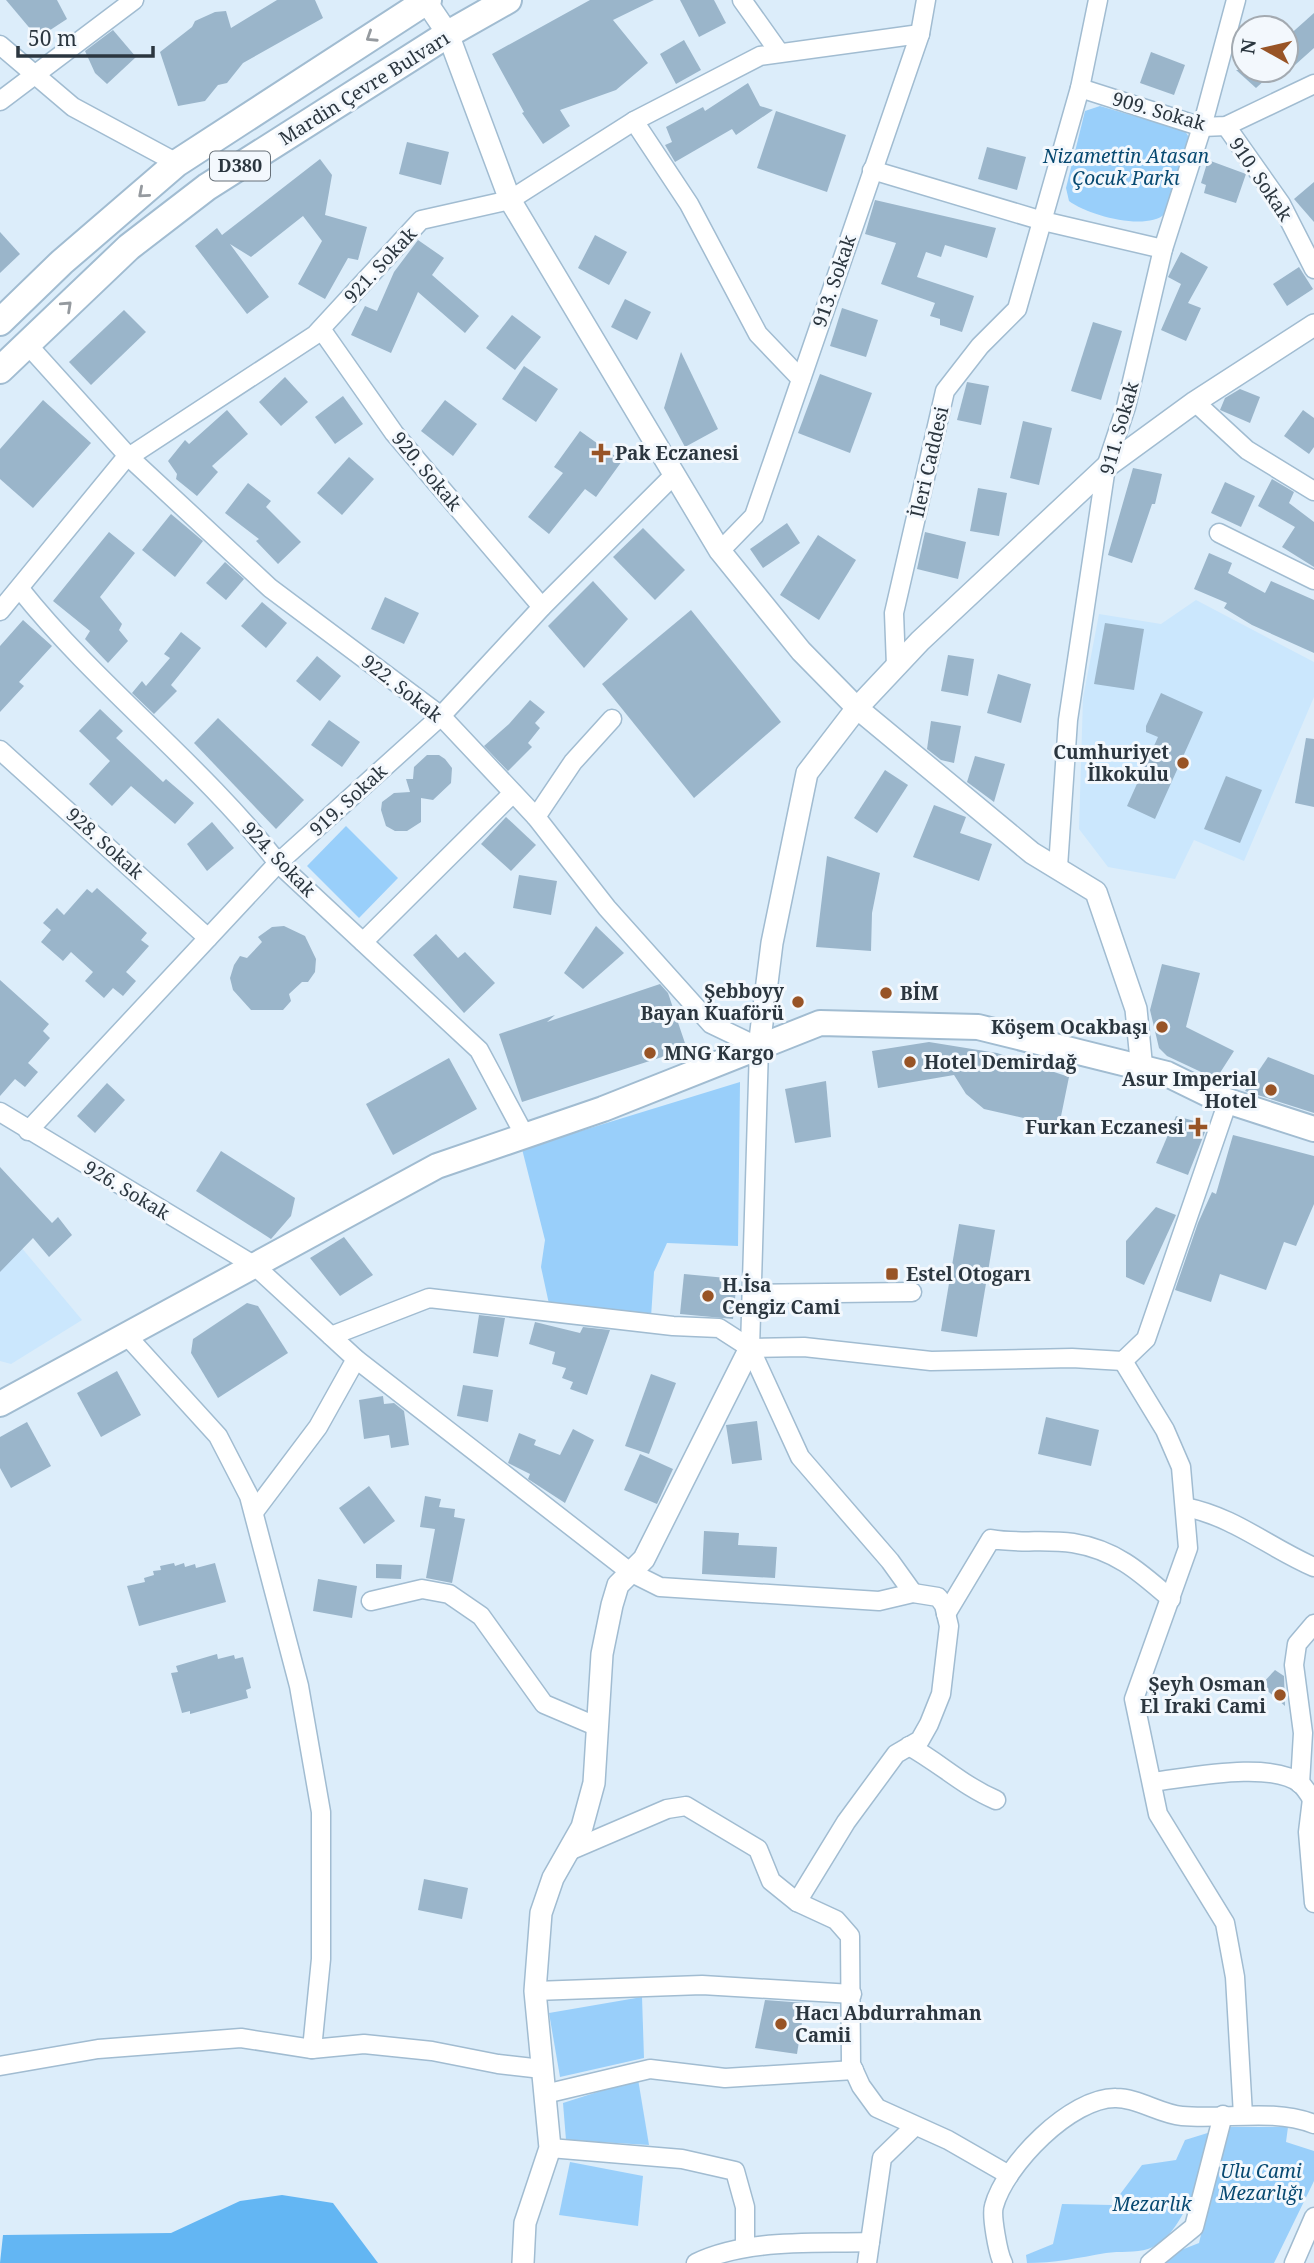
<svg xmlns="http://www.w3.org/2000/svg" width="1314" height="2263" viewBox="0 0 1314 2263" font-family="'Noto Serif',serif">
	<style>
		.built { fill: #cbe7fd }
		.green { fill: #99cffa }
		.forest { fill: #63b6f3 }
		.building { fill: #9ab5ca }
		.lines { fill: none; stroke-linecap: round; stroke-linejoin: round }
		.minor-casing { stroke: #a1bcd1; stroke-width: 21 }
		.tertiary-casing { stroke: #a1bcd1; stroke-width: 24 }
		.secondary-casing { stroke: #a1bcd1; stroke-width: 28 }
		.primary-casing { stroke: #a1bcd1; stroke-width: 30 }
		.minor { stroke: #fff; stroke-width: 18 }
		.tertiary { stroke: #fff; stroke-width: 21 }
		.secondary { stroke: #fff; stroke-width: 24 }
		.primary { stroke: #fff; stroke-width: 26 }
		.oneway { stroke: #959a9f }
		.poi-dot { fill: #985426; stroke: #f3f8fd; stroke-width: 2.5 }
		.labels { text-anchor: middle; stroke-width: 6; stroke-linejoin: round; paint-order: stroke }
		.shield { fill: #f3f8fd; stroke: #677078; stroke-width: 2 }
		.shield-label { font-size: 18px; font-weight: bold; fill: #2b363f }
		.street-label { font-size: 19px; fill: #2b363f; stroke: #f3f8fd }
		.park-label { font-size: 19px; font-style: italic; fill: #074971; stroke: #f3f8fd }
		.poi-label { font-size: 19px; font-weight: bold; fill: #2b363f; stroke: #f3f8fd; text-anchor: start }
	</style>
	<rect width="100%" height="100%" fill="#dcedfa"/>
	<g class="built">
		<polygon points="1196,600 1314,662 1314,697 1244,861 1194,840 1175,879 1108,867 1079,829 1083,698 1099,614 1161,624"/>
		<polygon points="0,1222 82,1320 11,1364 0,1361"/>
	</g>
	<g class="green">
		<path d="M1100 106 1185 131 1190 139 1165 214C1146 231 1089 216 1069 201L1066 188 1085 111Z"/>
		<polygon points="346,826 398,878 359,918 307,866"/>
		<polygon points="740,1082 738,1246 667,1243 654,1272 651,1317 549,1304 541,1267 545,1240 522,1149"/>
		<polygon points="642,1997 644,2058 560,2077 549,2013"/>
		<polygon points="638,2079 649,2145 566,2140 563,2103"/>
		<polygon points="1227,2127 1288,2127 1286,2142 1314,2151 1314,2181 1274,2263 1164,2263 1171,2254 1199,2243"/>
		<path d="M1214 2131C1205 2163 1184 2238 1148 2249 1136 2253 1119 2251 1106 2253 1078 2258 1054 2263 1027 2263L1026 2255 1053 2244 1062 2204 1112 2205 1142 2165 1176 2160 1185 2140Z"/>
		<polygon points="570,2162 643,2176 638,2226 559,2215"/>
	</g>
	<polygon class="forest" points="282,2195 333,2203 378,2263 0,2263 3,2235 171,2233 240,2201"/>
	<g class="building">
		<polygon points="6,0 57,0 67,19 38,38"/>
		<polygon points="277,0 315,0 323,18 243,63 227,83 218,85 205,101 178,106 160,52 192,27 195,21 215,12 226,11 231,28"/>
		<polygon points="590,0 654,0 613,20 648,63 616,90 560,110 570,126 543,144 522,113 524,112 492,54"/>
		<polygon points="680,0 714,0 726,23 699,37"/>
		<polygon points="1314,13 1314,48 1295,65 1286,55 1286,38"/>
		<polygon points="113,30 136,57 107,84 95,73 85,51"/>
		<polygon points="684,40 701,70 676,84 660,54"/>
		<polygon points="1151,52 1185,65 1174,95 1140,83"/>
		<polygon points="1236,70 1276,70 1256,88"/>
		<polygon points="748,83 760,106 773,110 736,135 732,129 675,162 665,145 672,142 666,127 703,107 705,111"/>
		<polygon points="776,111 846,135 827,192 757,168"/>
		<polygon points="407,142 449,152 441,185 399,174"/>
		<polygon points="987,147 1026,157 1017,190 978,179"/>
		<polygon points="320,159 332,175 325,215 367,227 358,260 348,258 325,299 298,284 322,241 303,216 251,257 230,244 269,297 247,314 195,246 217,228 222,235"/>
		<polygon points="1208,160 1246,174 1236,203 1204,193 1206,185 1201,183"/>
		<polygon points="1314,182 1314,222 1294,199"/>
		<polygon points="875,200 996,228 987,258 945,245 941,257 926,252 917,277 974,296 962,332 940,325 940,319 930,316 935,303 881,284 896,243 865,234"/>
		<polygon points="0,232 20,254 0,273"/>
		<polygon points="595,235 627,252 609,285 578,268"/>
		<polygon points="418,240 444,258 432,275 479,316 465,333 418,292 391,353 351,335 365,306 377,311 394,272"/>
		<polygon points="1181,252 1208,267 1188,303 1201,308 1186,341 1161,330 1181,284 1168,277"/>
		<polygon points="1299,267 1313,289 1287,306 1273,284"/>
		<polygon points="625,299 651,312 637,340 611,327"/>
		<polygon points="842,308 878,320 866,357 830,346"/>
		<polygon points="124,310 146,332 91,385 69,362"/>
		<polygon points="512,315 541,337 515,370 486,348"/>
		<polygon points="1093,322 1122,331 1101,400 1071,391"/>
		<polygon points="681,352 718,429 685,447 664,408"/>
		<polygon points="524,366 558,389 536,422 502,399"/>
		<polygon points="820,374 872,393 850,453 798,433"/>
		<polygon points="285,377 308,402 281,426 259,402"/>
		<polygon points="967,382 989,386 981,425 957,420"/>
		<polygon points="1240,389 1260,397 1250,423 1220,410 1225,398"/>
		<polygon points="343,396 363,424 335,444 315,417"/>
		<polygon points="43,400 91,443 33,508 0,479 0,449"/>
		<polygon points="445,400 477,424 453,456 421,431"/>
		<polygon points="227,410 248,434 212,466 218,472 197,496 176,479 177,474 168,461 185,440 189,444"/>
		<polygon points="1303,410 1314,418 1314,447 1309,454 1284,436"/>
		<polygon points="1023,421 1052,428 1039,485 1010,478"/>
		<polygon points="580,431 622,461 596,497 585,489 549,534 528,517 563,473 554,467"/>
		<polygon points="349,457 374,479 342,515 317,493"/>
		<polygon points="1133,468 1162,474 1155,504 1152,504 1132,563 1108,555"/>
		<polygon points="1272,479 1294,492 1289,503 1314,522 1314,567 1282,547 1295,527 1258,506"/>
		<polygon points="1225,482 1255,496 1241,527 1211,513"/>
		<polygon points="248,483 271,501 266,507 301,542 278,564 256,541 259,539 225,513"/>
		<polygon points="978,488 1007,493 999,536 970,531"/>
		<polygon points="171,514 203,541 175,577 142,550"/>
		<polygon points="787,523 800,543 763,568 750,549"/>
		<polygon points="643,528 685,570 655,600 613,557"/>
		<polygon points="109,532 135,553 100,597 122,624 119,630 128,641 108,663 85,639 90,631 53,601"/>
		<polygon points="925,532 966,542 958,579 917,569"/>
		<polygon points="818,535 856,560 819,620 780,595"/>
		<polygon points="1209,553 1232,563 1228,573 1265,593 1271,581 1314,600 1314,653 1252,625 1224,608 1227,603 1194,589"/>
		<polygon points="225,562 244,579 226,600 206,583"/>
		<polygon points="593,581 628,619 584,668 548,626"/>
		<polygon points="385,597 419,613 404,644 371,629"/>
		<polygon points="262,602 287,623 266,648 241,626"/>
		<polygon points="691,610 781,722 694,798 602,684"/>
		<polygon points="23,620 52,646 19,682 24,686 0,712 0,646"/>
		<polygon points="1105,623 1144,629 1134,690 1094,684"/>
		<polygon points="181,632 201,648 171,685 177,691 154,714 132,693 142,681 146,686 170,658 164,654"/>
		<polygon points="948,655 974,659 968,696 941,691"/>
		<polygon points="317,656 341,676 320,701 296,681"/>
		<polygon points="998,674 1031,684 1021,723 987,713"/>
		<polygon points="1161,693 1203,712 1155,819 1127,806 1158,737 1146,732 1146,726"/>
		<polygon points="530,700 545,712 535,723 540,728 528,743 532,747 508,771 484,746 509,724"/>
		<polygon points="100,709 123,731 116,738 163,782 166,779 194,803 175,824 131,786 112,806 89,784 110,761 79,731"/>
		<polygon points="218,718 304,800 276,829 194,743"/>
		<polygon points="329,720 360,742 342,767 311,745"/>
		<polygon points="931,721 961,726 954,763 941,760 927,749"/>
		<polygon points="1306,738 1314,739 1314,807 1295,803"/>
		<polygon points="427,755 439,755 445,759 452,768 451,783 433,800 421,798 421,822 407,831 395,831 386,826 381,810 382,802 394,793 410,792 406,779 413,779 414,767"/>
		<polygon points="975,756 1005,764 994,802 967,782"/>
		<polygon points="885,770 908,785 877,833 854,818"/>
		<polygon points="1226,776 1262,790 1240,843 1204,829"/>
		<polygon points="934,805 966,817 960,833 992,844 979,881 913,857"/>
		<polygon points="506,817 536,845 511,871 481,844"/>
		<polygon points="212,822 234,848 207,871 187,844"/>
		<polygon points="827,856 880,873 872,913 871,951 816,947"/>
		<polygon points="519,875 557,881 551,915 513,908"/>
		<polygon points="97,888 147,933 141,940 149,946 126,972 136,981 123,996 113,988 104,998 85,981 93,972 71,952 63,961 41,942 51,930 43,923 57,908 64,915 87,889 92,893"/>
		<polygon points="284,926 305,936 316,959 315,972 308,982 302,982 289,994 291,1001 283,1010 251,1010 233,990 230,978 234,965 240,956 247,958 262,942 258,937 272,927"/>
		<polygon points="596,926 624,953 583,989 564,973"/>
		<polygon points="436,934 458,958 465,952 495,983 464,1013 413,955"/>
		<polygon points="1162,964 1200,973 1186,1027 1234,1051 1216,1079 1167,1056 1159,1048 1150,1010"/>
		<polygon points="0,980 49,1024 43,1031 50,1038 28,1063 38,1072 25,1087 15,1079 0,1096"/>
		<polygon points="660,984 668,993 687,1049 522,1102 499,1034 555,1015 547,1022"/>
		<polygon points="929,1042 997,1053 1069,1077 1059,1126 984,1109 966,1094 954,1075 878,1088 872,1051"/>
		<polygon points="1268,1057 1314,1075 1314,1113 1245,1091"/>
		<polygon points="449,1058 477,1109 393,1155 366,1104"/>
		<polygon points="826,1081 831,1137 795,1143 785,1089"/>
		<polygon points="107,1083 125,1100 95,1133 77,1116"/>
		<polygon points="1176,1116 1202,1123 1205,1132 1188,1175 1156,1163"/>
		<polygon points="1233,1135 1314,1156 1314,1204 1296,1246 1284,1242 1266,1290 1220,1274 1211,1302 1175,1290 1198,1223 1212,1192 1216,1194"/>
		<polygon points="221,1151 295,1198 291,1216 271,1239 196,1191"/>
		<polygon points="0,1167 52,1223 58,1217 72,1235 49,1257 33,1238 0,1272"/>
		<polygon points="1156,1207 1176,1215 1144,1285 1126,1277 1126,1241"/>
		<polygon points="959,1224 995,1230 977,1337 941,1331"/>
		<polygon points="344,1237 373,1275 340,1296 310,1258"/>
		<polygon points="684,1274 737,1279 733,1319 680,1314"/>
		<polygon points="247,1303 258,1306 288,1353 218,1398 191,1353 193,1339"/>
		<polygon points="479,1315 505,1318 498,1357 473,1353"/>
		<polygon points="535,1322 580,1333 583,1327 610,1330 587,1395 570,1389 573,1382 562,1378 566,1368 552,1364 555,1352 529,1344"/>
		<polygon points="117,1371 141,1415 101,1437 77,1393"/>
		<polygon points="651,1374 676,1383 649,1454 625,1446"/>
		<polygon points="463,1385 493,1390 488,1422 457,1416"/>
		<polygon points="383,1396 384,1404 394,1403 404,1411 409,1445 391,1448 389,1435 364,1439 359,1400"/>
		<polygon points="1046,1417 1099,1430 1091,1466 1038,1454"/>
		<polygon points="757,1421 762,1460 732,1464 726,1425"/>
		<polygon points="27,1422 51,1466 11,1488 0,1468 0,1437"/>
		<polygon points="573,1429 594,1440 565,1503 528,1479 530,1474 508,1463 519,1433 536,1440 534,1445 560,1455"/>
		<polygon points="640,1454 673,1469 657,1504 624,1490"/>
		<polygon points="369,1486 395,1521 364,1544 339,1508"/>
		<polygon points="425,1496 441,1499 439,1507 455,1509 454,1517 465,1519 452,1583 426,1578 435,1529 420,1527"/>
		<polygon points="704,1531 739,1533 738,1545 777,1547 775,1578 702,1574"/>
		<polygon points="174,1563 175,1566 184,1563 185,1567 195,1564 196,1568 215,1563 226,1602 139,1626 127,1586 145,1582 144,1578 154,1575 153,1571 161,1570 160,1566"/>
		<polygon points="376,1564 402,1565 401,1579 376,1578"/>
		<polygon points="318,1579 357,1586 352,1618 313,1611"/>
		<polygon points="217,1654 218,1659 234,1655 235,1659 243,1657 251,1688 246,1690 248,1698 190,1714 190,1711 182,1713 171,1673 178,1672 176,1666"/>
		<polygon points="1275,1670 1284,1676 1285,1706 1261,1685"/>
		<polygon points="424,1879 468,1888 462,1919 418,1910"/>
		<polygon points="765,2000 805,2003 797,2054 755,2048"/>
	</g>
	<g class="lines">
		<defs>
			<g id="minor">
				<polyline points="742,0 779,52"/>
				<polyline points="0,45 73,107 177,163"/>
				<polyline points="1080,88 1202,127 1226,126 1314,84"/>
				<polyline points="0,101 134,0"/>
				<polyline points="634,121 689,204 758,334 801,379"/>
				<polyline points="1226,126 1281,204 1314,269"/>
				<polyline points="872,170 1043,221 1163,249"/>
				<polyline points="321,329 394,433 542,607"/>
				<polyline points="27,344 129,457 270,588 441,716 536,817 607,908 711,1024 759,1047 750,1348 800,1457 890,1561 913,1593"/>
				<polyline points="1195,402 1247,450 1314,491"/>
				<polyline points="1219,533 1314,580"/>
				<polyline points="720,551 754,516 920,34 926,0"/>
				<path d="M20 589C98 687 201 764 278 863L479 1050 525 1136"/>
				<polyline points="0,611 124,460 315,335 421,220 510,200 634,121 760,56 920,34"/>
				<polyline points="896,666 894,613 945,391 980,346 1017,309 1080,88 1098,0"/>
				<polyline points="0,750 208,938"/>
				<polyline points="536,817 573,762 612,719"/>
				<polyline points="1058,867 1068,720 1106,467 1126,407 1163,249 1202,127 1236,0"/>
				<polyline points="363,942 513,793"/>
				<polyline points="0,1112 255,1266 356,1359 630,1572 660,1587 879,1601 913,1593 938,1597 944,1605 949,1626 941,1694 929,1724 920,1740 896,1754 846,1822 797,1902"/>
				<polyline points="28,1131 278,863 441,716 542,607 674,475"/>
				<polyline points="752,1294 912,1292"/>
				<polyline points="331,1336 429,1298 673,1326 719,1328 750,1348 804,1347 931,1361 1072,1358 1123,1361 1146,1339 1228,1101"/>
				<polyline points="128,1337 218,1436 249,1496 299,1686 321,1812 321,1959 312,2049"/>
				<polyline points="1123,1361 1165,1430 1181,1467 1188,1548 1134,1699 1158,1814 1225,1923 1235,1977 1243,2115"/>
				<path d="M1185 1507C1235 1517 1268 1547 1314 1567"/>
				<polyline points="254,1512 318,1427 356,1359"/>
				<polyline points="371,1601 422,1589 449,1594 481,1616 544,1704 598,1727"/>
				<path d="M946 1614 991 1539C1018 1544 1046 1539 1073 1543 1116 1550 1140 1572 1171 1599"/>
				<path d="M909 1746C940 1763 963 1786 996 1800"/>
				<path d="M1152 1782C1188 1778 1271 1760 1301 1784 1306 1789 1310 1796 1314 1802"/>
				<polyline points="1300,1784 1303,1733 1294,1665 1297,1644 1314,1624"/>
				<polyline points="1312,1799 1308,1832 1314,1903"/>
				<polyline points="569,1851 667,1809 686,1806 758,1849 771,1881 797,1902 836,1920 850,1936 851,2064 861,2086 877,2108 948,2140 1009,2175"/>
				<polyline points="535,1991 702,1985 852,1994"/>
				<polyline points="0,2066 98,2049 241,2038 312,2049 364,2044 432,2051 498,2064 542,2069"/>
				<polyline points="545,2094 650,2069 725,2078 854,2070"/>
				<polyline points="550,2148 682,2159 735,2171 745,2207 745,2247"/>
				<path d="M696 2263C748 2238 814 2244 870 2242"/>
				<polyline points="867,2263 882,2158 915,2126"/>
				<path d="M1003 2263C998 2254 991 2215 994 2206 1005 2165 1071 2097 1116 2098 1138 2098 1160 2114 1182 2116 1226 2120 1272 2108 1314 2124"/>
				<polyline points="1150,2263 1194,2227 1223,2115"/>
				<polyline points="1294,2263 1314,2217"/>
			</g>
			<g id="tertiary">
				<polyline points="425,0 448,34 510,200 720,551 801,651 857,708 1032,853 1096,892 1136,1009 1142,1070"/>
				<polyline points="759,1047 772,943 807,773 857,708 920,641 1106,467 1195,402 1314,325"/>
				<polyline points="523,2263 525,2223 550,2148 535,1991 541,1913 553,1878 582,1827 594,1783 602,1654 612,1605 618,1585 644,1559 750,1348"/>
			</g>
			<polyline id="secondary" points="0,1404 437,1166 603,1109 820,1023 978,1027 1167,1074 1212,1096 1314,1129"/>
			<g id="primary">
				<polyline points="0,322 62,262 177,163 428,0"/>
				<polyline points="0,370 129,247 207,187 448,34 508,0"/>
			</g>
		</defs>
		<use href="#minor" class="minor-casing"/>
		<use href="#tertiary" class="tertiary-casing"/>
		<use href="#secondary" class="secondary-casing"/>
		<use href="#primary" class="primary-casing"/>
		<use href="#minor" class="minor"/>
		<use href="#tertiary" class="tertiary"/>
		<use href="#secondary" class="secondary"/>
		<use href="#primary" class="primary"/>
	</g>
	<defs><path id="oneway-chevron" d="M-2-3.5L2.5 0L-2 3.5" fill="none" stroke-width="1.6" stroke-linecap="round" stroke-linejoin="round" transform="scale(1.75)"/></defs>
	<g class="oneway">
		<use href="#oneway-chevron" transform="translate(371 37) rotate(147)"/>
		<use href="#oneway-chevron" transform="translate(143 193) rotate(139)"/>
		<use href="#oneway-chevron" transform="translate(67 306) rotate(-43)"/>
	</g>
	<g class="poi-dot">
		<path d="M597.5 442.5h7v7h7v7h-7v7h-7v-7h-7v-7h7z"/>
		<circle cx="1183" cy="763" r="7"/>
		<circle cx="886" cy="993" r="7"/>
		<circle cx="798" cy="1002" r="7"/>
		<circle cx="1162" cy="1027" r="7"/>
		<circle cx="650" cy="1053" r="7"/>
		<circle cx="910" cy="1062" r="7"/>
		<circle cx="1271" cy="1090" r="7"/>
		<path d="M1194.5 1116.5h7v7h7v7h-7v7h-7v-7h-7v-7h7z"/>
		<rect x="885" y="1267" width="14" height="14" rx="3.5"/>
		<circle cx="708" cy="1296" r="7"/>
		<circle cx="1280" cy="1695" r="7"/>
		<circle cx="781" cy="2024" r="7"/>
	</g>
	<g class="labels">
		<rect class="shield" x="210" y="151.5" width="60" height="29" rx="5"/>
		<g class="shield-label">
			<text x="240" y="172">D380</text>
		</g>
		<g class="street-label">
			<text transform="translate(364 88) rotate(-32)" y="7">Mardin Çevre Bulvarı</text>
			<text transform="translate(1159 111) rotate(16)" y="7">909. Sokak</text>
			<text transform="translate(1261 179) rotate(56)" y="7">910. Sokak</text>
			<text transform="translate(380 265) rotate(-47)" y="7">921. Sokak</text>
			<text transform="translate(834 281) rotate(-71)" y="7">913. Sokak</text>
			<text transform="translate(1119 428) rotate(-74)" y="7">911. Sokak</text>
			<text transform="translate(929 462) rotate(-77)" y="7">İleri Caddesi</text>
			<text transform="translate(427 471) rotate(50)" y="7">920. Sokak</text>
			<text transform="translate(402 688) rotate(38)" y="7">922. Sokak</text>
			<text transform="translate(348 800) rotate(-42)" y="7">919. Sokak</text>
			<text transform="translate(105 843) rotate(42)" y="7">928. Sokak</text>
			<text transform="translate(279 859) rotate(46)" y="7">924. Sokak</text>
			<text transform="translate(127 1190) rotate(31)" y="7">926. Sokak</text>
		</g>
		<g class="park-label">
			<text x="1126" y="163">Nizamettin Atasan<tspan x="1126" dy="22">Çocuk Parkı</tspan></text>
			<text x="1261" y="2178">Ulu Cami<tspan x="1261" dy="22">Mezarlığı</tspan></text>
			<text x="1152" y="2211">Mezarlık</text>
		</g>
		<g class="poi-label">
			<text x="615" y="460">Pak Eczanesi</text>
			<text x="1169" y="759" text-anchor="end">Cumhuriyet<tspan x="1169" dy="22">İlkokulu</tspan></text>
			<text x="784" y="998" text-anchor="end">Şebboyy<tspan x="784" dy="22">Bayan Kuaförü</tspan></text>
			<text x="900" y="1000">BİM</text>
			<text x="1148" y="1034" text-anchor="end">Köşem Ocakbaşı</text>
			<text x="664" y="1060">MNG Kargo</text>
			<text x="924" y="1069">Hotel Demirdağ</text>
			<text x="1257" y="1086" text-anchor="end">Asur Imperial<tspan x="1257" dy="22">Hotel</tspan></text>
			<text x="1184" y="1134" text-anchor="end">Furkan Eczanesi</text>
			<text x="906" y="1281">Estel Otogarı</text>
			<text x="722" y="1292">H.İsa<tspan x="722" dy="22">Cengiz Cami</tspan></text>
			<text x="1266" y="1691" text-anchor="end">Şeyh Osman<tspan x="1266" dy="22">El Iraki Cami</tspan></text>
			<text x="795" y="2020">Hacı Abdurrahman<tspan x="795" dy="22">Camii</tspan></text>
		</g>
	</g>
	<g transform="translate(1265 49) rotate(278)"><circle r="33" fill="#f3f8fd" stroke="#a3aab1" stroke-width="2"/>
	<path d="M0-5L12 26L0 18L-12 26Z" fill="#985426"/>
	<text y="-10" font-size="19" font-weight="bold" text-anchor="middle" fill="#2b363f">N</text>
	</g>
	<path d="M18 46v10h135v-10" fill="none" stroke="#2b363f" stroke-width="3.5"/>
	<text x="28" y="46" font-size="21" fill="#2b363f" stroke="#f3f8fd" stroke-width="5" paint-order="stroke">50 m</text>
</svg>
